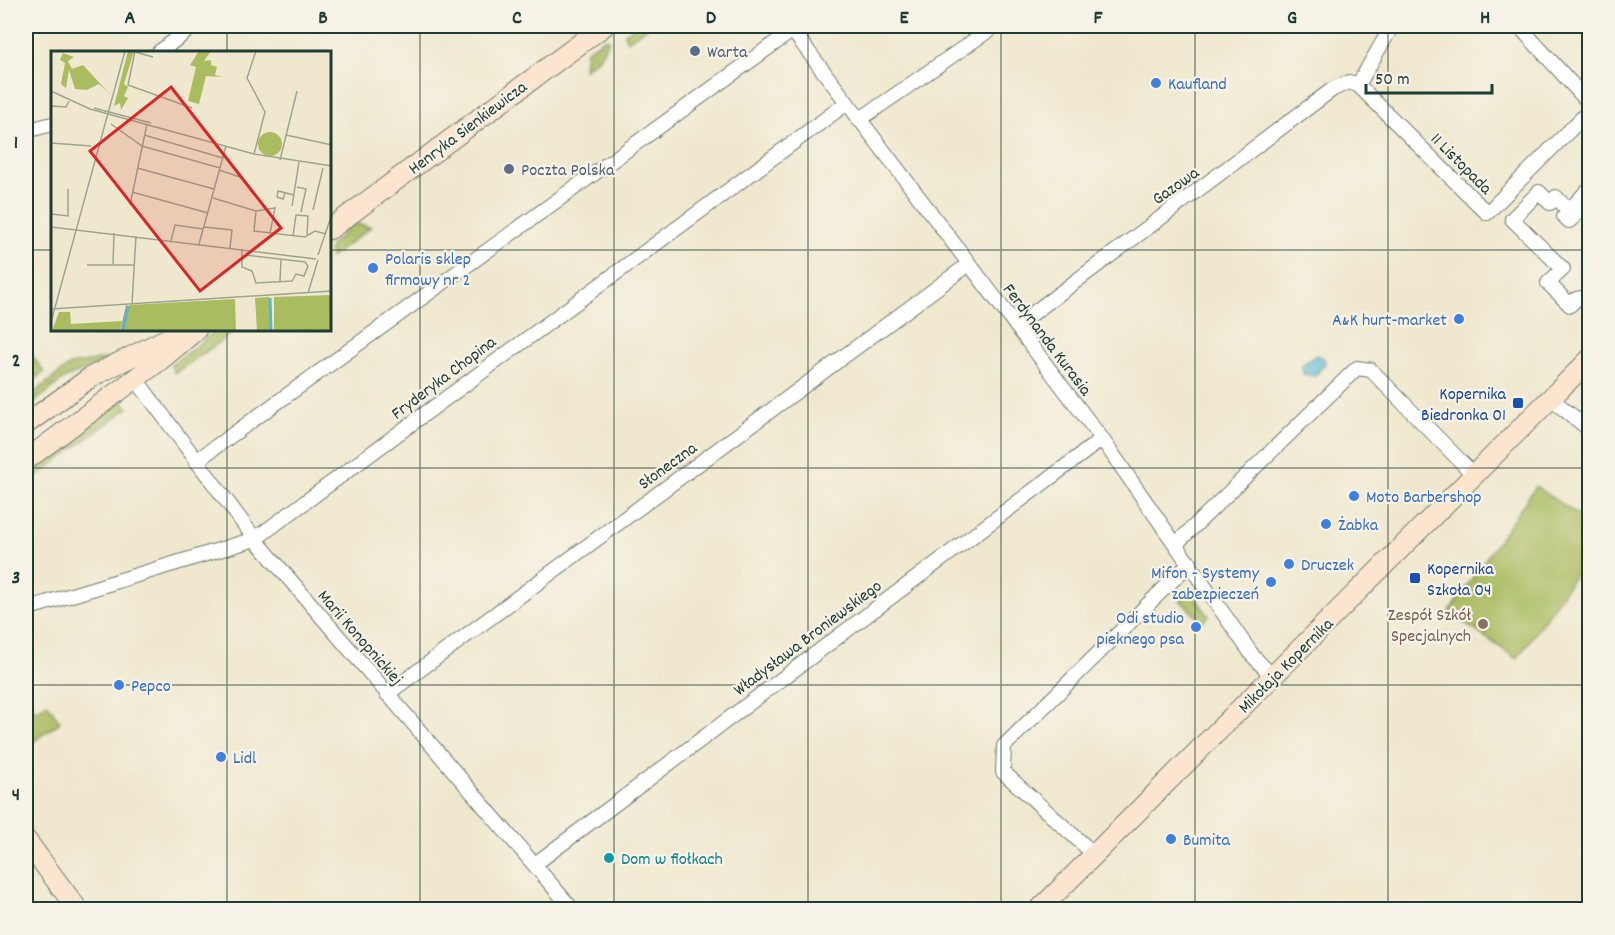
<svg xmlns="http://www.w3.org/2000/svg" width="1615" height="935" viewBox="0 0 1615 935" font-family="Dekko,sans-serif">
	<style>
		.green { fill: #aabc60; stroke: #647c4a; stroke-width: 1.5 }
		.water { fill: #52b7d1; stroke: #387a82; stroke-width: 1.5 }
		.lines { fill: none; stroke-linecap: round; stroke-linejoin: round }
		.street-casing { stroke: #68796a; stroke-width: 16 }
		.secondary-casing { stroke: #68796a; stroke-width: 22 }
		.street { stroke: #fff; stroke-width: 14 }
		.secondary { stroke: #fbe5cf; stroke-width: 20 }
		.grid { fill: none; stroke: #1f3d34; stroke-width: 1.5; stroke-opacity: 0.55 }
		.service-dot { fill: #5c6f8a; stroke: #f7f3e8; stroke-width: 2 }
		.shop-dot { fill: #3f7fe0; stroke: #f7f3e8; stroke-width: 2 }
		.transit-dot { fill: #1a4fb4; stroke: #f7f3e8; stroke-width: 2 }
		.education-dot { fill: #8d6e63; stroke: #f7f3e8; stroke-width: 2 }
		.culture-dot { fill: #0f9aa8; stroke: #f7f3e8; stroke-width: 2 }
		.labels { text-anchor: middle; stroke-width: 4.5; stroke-linejoin: round; paint-order: stroke }
		.service-label { font-size: 18px; fill: #4e5e75; stroke: #f7f3e8; text-anchor: start }
		.shop-label { font-size: 18px; fill: #366cbe; stroke: #f7f3e8; text-anchor: start }
		.street-label { font-size: 18px; fill: #1f3d34; stroke: #f7f3e8 }
		.transit-label { font-size: 18px; fill: #164399; stroke: #f7f3e8; text-anchor: end }
		.education-label { font-size: 18px; fill: #785e54; stroke: #f7f3e8; text-anchor: end }
		.culture-label { font-size: 18px; fill: #0d838f; stroke: #f7f3e8; text-anchor: start }
		.inset-river { fill: none; stroke: #52b7d1; stroke-width: 3 }
		.inset-road { fill: none; stroke: #9ca490; stroke-width: 1.5 }
		.view { fill: #d62828; fill-opacity: 0.15; stroke: #d62828; stroke-width: 3 }
		.inset-edge { fill: none; stroke: #1f3d34; stroke-width: 3 }
		.neatline { fill: none; stroke: #1f3d34; stroke-width: 2 }
		.grid-label { font-size: 20px; text-anchor: middle; font-weight: bold; fill: #1f3d34 }
	</style>
	<rect width="100%" height="100%" fill="#f7f3e8"/>
	<filter id="ink" filterUnits="userSpaceOnUse"><feTurbulence type="fractalNoise" baseFrequency=".0167" numOctaves="2"/><feDisplacementMap in="SourceGraphic" scale="12" xChannelSelector="R" yChannelSelector="G"/><feConvolveMatrix kernelMatrix="1 2 1 2 8 2 1 2 1" color-interpolation-filters="sRGB"/></filter>
	<filter id="wash" filterUnits="userSpaceOnUse"><feTurbulence type="fractalNoise" baseFrequency=".008" numOctaves="4" result="noise"/><feDisplacementMap in="SourceGraphic" scale="24" xChannelSelector="R" yChannelSelector="G"/><feGaussianBlur stdDeviation="1.35" result="paint"/><feColorMatrix in="noise" values="0 0 0 0 0 0 0 0 0 0 0 0 0 0 0 0 0 1.4 0 .05"/><feComposite in="paint" operator="in"/></filter>
	<g filter="url(#wash)">
		<rect width="100%" height="100%" fill="#f0e8ce"/>
		<g class="green">
			<polygon points="635,26 649,26 627,41 624,34"/>
			<polygon points="606,38 609,40 599,58 584,69 586,51"/>
			<polygon points="353,223 371,227 330,258 330,246"/>
			<polygon points="217,330 237,330 175,373 171,365"/>
			<polygon points="26,347 44,372 26,386"/>
			<polygon points="117,357 65,378 26,409 26,399 70,365"/>
			<polygon points="122,401 128,408 26,484 26,475"/>
			<polygon points="1536,486 1589,523 1589,555 1517,659 1449,612"/>
			<polygon points="1191,592 1209,616 1202,622 1180,600"/>
			<polygon points="47,703 60,722 30,744 26,737 26,712 33,707 37,711"/>
		</g>
		<polygon class="water" points="1316,355 1324,358 1325,364 1315,376 1303,374 1302,365"/>
	</g>
	<g filter="url(#ink)">
		<g class="lines">
			<defs>
				<g id="street">
					<polyline points="789,26 1102,439 1253,656 1273,677"/>
					<polyline points="1519,26 1590,104"/>
					<polyline points="159,52 194,26"/>
					<polyline points="1358,85 1392,26"/>
					<polyline points="859,120 995,26"/>
					<polyline points="26,131 52,124"/>
					<polyline points="1590,193 1587,191 1574,205 1580,211 1569,221 1564,216 1569,211 1556,197 1550,203 1539,192 1512,219 1563,269 1548,283 1570,305 1576,299 1590,296"/>
					<polyline points="1016,326 1333,89 1349,82 1358,85 1487,213 1590,110"/>
					<polyline points="135,378 255,539 573,910"/>
					<polyline points="1550,398 1590,430"/>
					<polyline points="196,461 793,30"/>
					<polyline points="1176,544 1357,368 1371,370 1475,476"/>
					<polyline points="26,609 255,539 847,103"/>
					<polyline points="387,694 969,264"/>
					<polyline points="1094,854 1003,772 1004,746 1190,563"/>
					<polyline points="535,864 1102,439"/>
				</g>
				<g id="secondary">
					<polyline points="330,229 604,26"/>
					<polyline points="26,424 91,377 180,332"/>
					<polyline points="26,460 159,361 196,330"/>
					<polyline points="26,840 78,910"/>
					<polyline points="1039,910 1590,359"/>
				</g>
			</defs>
			<use href="#street" class="street-casing"/>
			<use href="#secondary" class="secondary-casing"/>
			<use href="#street" class="street"/>
			<use href="#secondary" class="secondary"/>
		</g>
	</g>
	<path class="grid" d="M227 26V52M420 26V910M614 26V910M808 26V910M1001 26V910M1195 26V910M1388 26V910M26 250H52M330 250H1590M227 330V910M26 468H1590M26 685H1590"/>
	<g class="service-dot">
		<circle cx="695" cy="51" r="6"/>
		<circle cx="509" cy="169" r="6"/>
	</g>
	<g class="shop-dot">
		<circle cx="1156" cy="83" r="6"/>
		<circle cx="373" cy="268" r="6"/>
		<circle cx="1459" cy="319" r="6"/>
		<circle cx="1354" cy="496" r="6"/>
		<circle cx="1326" cy="524" r="6"/>
		<circle cx="1289" cy="564" r="6"/>
		<circle cx="1271" cy="582" r="6"/>
		<circle cx="1196" cy="627" r="6"/>
		<circle cx="119" cy="685" r="6"/>
		<circle cx="221" cy="757" r="6"/>
		<circle cx="1171" cy="839" r="6"/>
	</g>
	<g class="transit-dot">
		<rect x="1512" y="397" width="12" height="12" rx="3"/>
		<rect x="1409" y="572" width="12" height="12" rx="3"/>
	</g>
	<circle class="education-dot" cx="1483" cy="624" r="6"/>
	<circle class="culture-dot" cx="609" cy="858" r="6"/>
	<g class="labels">
		<g class="service-label">
			<text x="707" y="57">Warta</text>
			<text x="521" y="175">Poczta Polska</text>
		</g>
		<g class="shop-label">
			<text x="1168" y="89">Kaufland</text>
			<text x="385" y="264">Polaris sklep<tspan x="385" dy="21">firmowy nr 2</tspan></text>
			<text x="1447" y="325" text-anchor="end">A&amp;K hurt-market</text>
			<text x="1366" y="502">Moto Barbershop</text>
			<text x="1338" y="530">Żabka</text>
			<text x="1301" y="570">Druczek</text>
			<text x="1259" y="578" text-anchor="end">Mifon - Systemy<tspan x="1259" dy="21">zabezpieczeń</tspan></text>
			<text x="1184" y="623" text-anchor="end">Odi studio<tspan x="1184" dy="21">pieknego psa</tspan></text>
			<text x="131" y="691">Pepco</text>
			<text x="233" y="763">Lidl</text>
			<text x="1183" y="845">Bumita</text>
		</g>
		<g class="street-label">
			<text transform="translate(467 127) rotate(-37)" y="6">Henryka Sienkiewicza</text>
			<text transform="translate(1462 163) rotate(45)" y="6">11 Listopada</text>
			<text transform="translate(1175 185) rotate(-35)" y="6">Gazowa</text>
			<text transform="translate(1048 339) rotate(53)" y="6">Ferdynanda Kurasia</text>
			<text transform="translate(443 377) rotate(-37)" y="6">Fryderyka Chopina</text>
			<text transform="translate(667 465) rotate(-36)" y="6">Słoneczna</text>
			<text transform="translate(361 637) rotate(49)" y="6">Marii Konopnickiej</text>
			<text transform="translate(807 637) rotate(-37)" y="6">Władysława Broniewskiego</text>
			<text transform="translate(1285 665) rotate(-45)" y="6">Mikołaja Kopernika</text>
		</g>
		<g class="transit-label">
			<text x="1506" y="399">Kopernika<tspan x="1506" dy="21">Biedronka 01</tspan></text>
			<text x="1427" y="574" text-anchor="start">Kopernika<tspan x="1427" dy="21">Szkoła 04</tspan></text>
		</g>
		<g class="education-label">
			<text x="1471" y="620">Zespół Szkół<tspan x="1471" dy="21">Specjalnych</tspan></text>
		</g>
		<g class="culture-label">
			<text x="621" y="864">Dom w fiołkach</text>
		</g>
	</g>
	<g transform="translate(51 51)">
		<rect width="280" height="280" fill="#f0e8ce"/>
		<path d="M77 0H83L73 33 77 36 73 45 77 47 70 59 69 52 63 55ZM148 0H160L153 10 160 9V14L166 16 164 24 171 26 155 25 148 53 137 50 145 16 139 14ZM12 2 23 6 17 10 21 18 32 14 58 42 48 33 36 39 24 38 18 19 15 37 10 33 14 12 9 9ZM207 93a12 12 0 1 1 24 0a12 12 0 1 1-24 0ZM280 244V280H223V246ZM218 246 219 280H206L204 247ZM184 248 185 280H73L78 254ZM8 261H19L20 273 71 270 69 280H1Z" fill="#aabc60"/>
		<path class="inset-river" d="M219 247 220 280M72 280 77 255"/>
		<path class="inset-road" d="M84 0 77 34 141 57M84 1 102 6M0 40 39 58 203 103 281 115M0 55 15 56 18 50M43 57 100 72M60 73 91 95 169 117M93 84 172 107M235 84 281 94M0 92 40 95M203 103 214 61 196 27 205 0M229 109 246 40M86 117 163 138M168 119 189 126M246 136 255 138 250 161M81 141 157 162M234 142 232 148 226 146 227 140 243 144M162 147 205 160M79 154 96 73M241 155 248 111M262 159 272 117M205 160 203 180 254 186 264 180 275 183M205 160 224 157 219 182M0 163 17 165V138M0 176 265 208M153 176 181 179 179 197M242 185 245 164 257 165 256 185M120 190 124 174 152 178M148 193 175 95M191 198V216L201 220 205 232 241 230 245 223 253 225 257 215 254 211 195 204M267 204 281 163M36 214H83M62 214 63 182M229 230 230 208M257 242 267 209M81 253 85 185M0 258 281 240M0 271 74 0M70 280 76 253"/>
		<path class="view" d="M120 36 230 177 149 240 39 100Z"/>
		<rect width="280" height="280" class="inset-edge"/>
	</g>
	<rect width="1615" height="935" fill="none" stroke="#f7f3e8" stroke-width="66"/>
	<path d="M1366 84v9h126v-9" fill="none" stroke="#1f3d34" stroke-width="3"/>
	<text x="1375" y="84" font-size="18" fill="#1f3d34" stroke="#f7f3e8" stroke-width="4.5" paint-order="stroke">50 m</text>
	<rect x="33" y="33" width="1549" height="869" class="neatline"/>
	<g class="grid-label">
		<text x="130" y="23">A</text>
		<text x="323" y="23">B</text>
		<text x="517" y="23">C</text>
		<text x="711" y="23">D</text>
		<text x="904" y="23">E</text>
		<text x="1098" y="23">F</text>
		<text x="1292" y="23">G</text>
		<text x="1485" y="23">H</text>
		<text x="16" y="148">1</text>
		<text x="16" y="366">2</text>
		<text x="16" y="583">3</text>
		<text x="16" y="800">4</text>
	</g>
</svg>
